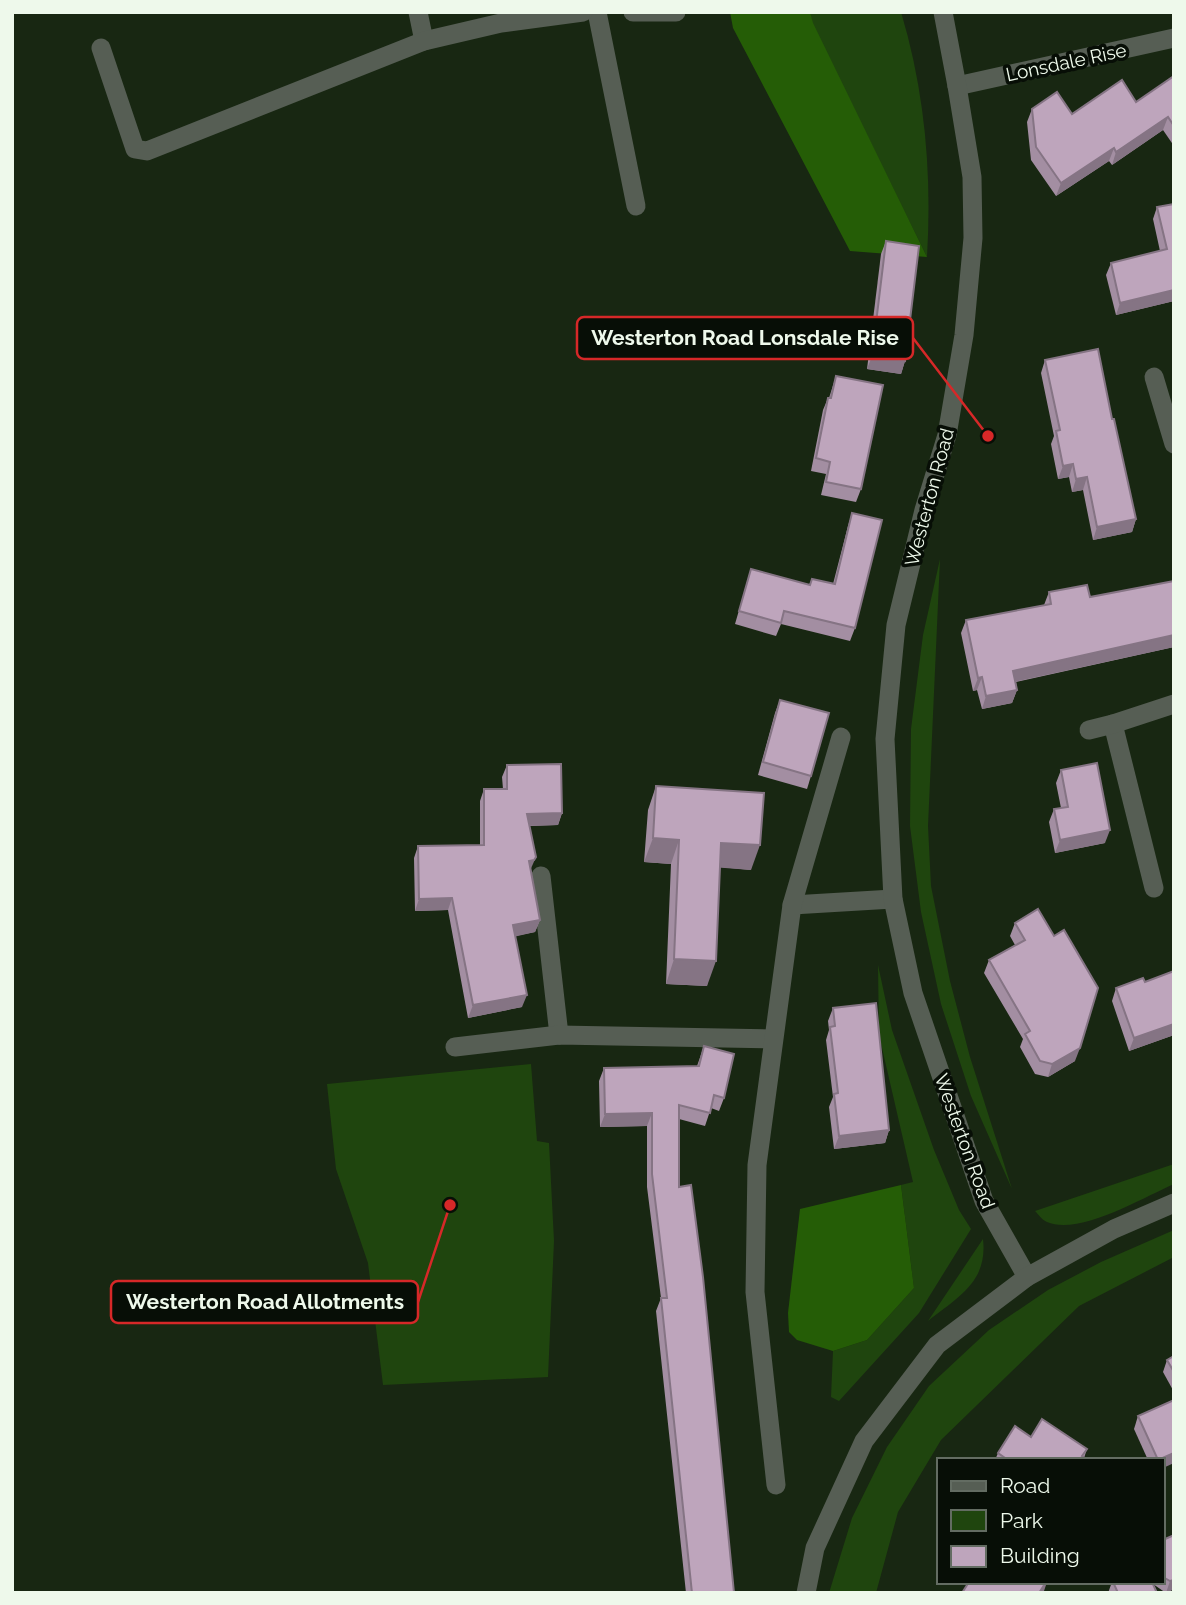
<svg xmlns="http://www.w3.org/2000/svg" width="1186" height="1605" viewBox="0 0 1186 1605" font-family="Raleway,sans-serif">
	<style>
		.green { fill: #1f450e }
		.forest { fill: #255d06 }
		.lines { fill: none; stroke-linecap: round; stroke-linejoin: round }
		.service { stroke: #565e54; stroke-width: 19 }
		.minor { stroke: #565e54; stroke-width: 19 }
		.tertiary { stroke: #565e54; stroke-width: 19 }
		.wall { fill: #a38ea2 }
		.shaded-wall { fill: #857484 }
		.building { fill: #bea5bc; stroke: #857484; stroke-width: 2 }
		.labels { text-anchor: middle; stroke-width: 7; stroke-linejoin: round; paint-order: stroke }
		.street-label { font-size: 19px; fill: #eef9eb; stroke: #070e06 }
		.leader { fill: none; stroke: #d62828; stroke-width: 2.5 }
		.callout-dot { fill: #d62828; stroke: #070e06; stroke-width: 2.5 }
		.callout { fill: #070e06; stroke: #d62828; stroke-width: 2.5 }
		.callout-label { font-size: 21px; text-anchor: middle; font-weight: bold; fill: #eef9eb }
	</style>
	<rect width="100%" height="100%" fill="#182712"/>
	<g class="green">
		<path d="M810 12H901C925 92 932 174 927 257L812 23Z"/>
		<polygon points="940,559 928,826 931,886 950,981 970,1057 1012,1189 971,1096 941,1004 921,912 910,826 911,729 923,635"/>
		<polygon points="878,965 892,1030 934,1150 959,1210 971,1229 919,1313 839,1401 831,1397 833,1351 867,1340 914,1288 901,1185 913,1182 879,1035"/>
		<polygon points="531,1064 537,1141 549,1143 554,1241 548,1377 383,1385 368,1263 336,1169 327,1084"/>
		<path d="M1174 1164V1184C1144 1197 1079 1236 1047 1222 1042 1220 1039 1215 1035 1211Z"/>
		<polygon points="1174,1230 1174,1257 1079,1306 941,1440 898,1512 876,1593 829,1593 852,1518 887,1447 929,1386 989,1330 1048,1290 1101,1262"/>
		<path d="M983 1239C988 1282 958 1297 928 1321Z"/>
	</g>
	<g class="forest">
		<polygon points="730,12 810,12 813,23 927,257 850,251 733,28"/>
		<polygon points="901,1185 914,1288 867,1340 833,1351 797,1340 789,1332 788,1313 800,1209"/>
	</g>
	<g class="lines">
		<g class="service">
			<polyline points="541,876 559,1035"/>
			<polyline points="455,1047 559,1035 773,1039"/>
		</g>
		<g class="minor">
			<polyline points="418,12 424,41"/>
			<polyline points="597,12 636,206"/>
			<polyline points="633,12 676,12"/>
			<polyline points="101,48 135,149 147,151 424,41 501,23 583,12"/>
			<polyline points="957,86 1174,38"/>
			<polyline points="1154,377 1174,444"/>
			<polyline points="1113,724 1154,888"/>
			<polyline points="1089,730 1113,724 1174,704"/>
			<polyline points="792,905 893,899"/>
			<polyline points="776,1485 755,1292 757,1165 792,905 841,737"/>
		</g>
		<g class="tertiary">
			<polyline points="943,12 957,86 972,177 973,238 964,335 947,435 924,510 896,625 885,739 893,899 913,993 984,1201 1027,1277"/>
			<polyline points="806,1593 815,1548 864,1441 937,1345 1027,1277 1114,1229 1174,1203"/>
		</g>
	</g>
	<g class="wall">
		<polygon points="1174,76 1174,146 1163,130 1112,165 1109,161 1056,196 1031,160 1027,122 1032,109 1072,114 1136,102"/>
		<polygon points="1174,204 1174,301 1116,315 1106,275 1111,263 1160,251 1153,219 1157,207"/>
		<polygon points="886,241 905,361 901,374 867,369 881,254"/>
		<polygon points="1045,360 1112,419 1136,519 1132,532 1093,540 1083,490 1072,492 1069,477 1058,479 1051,444 1054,436 1041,373"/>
		<polygon points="836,376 861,489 856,502 821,495 826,474 811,471 823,410 828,398 829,398"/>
		<polygon points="852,513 855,628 850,641 781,624 776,636 735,624 751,569 810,585 812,579 833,584 848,526"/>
		<polygon points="1049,592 1090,597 1174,647 1016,682 1017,690 1012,703 982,709 977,690 973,691 961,633 966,620 1044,605"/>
		<polygon points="780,700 811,776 807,789 758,775 775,713"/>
		<polygon points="507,765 562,813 558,825 530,826 531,870 540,920 535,932 515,936 522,1007 468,1018 448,910 415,911 414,858 418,846 480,845 480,801 484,789 503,789 502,777"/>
		<polygon points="1061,770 1105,843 1055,853 1049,822 1054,809 1061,808 1056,783"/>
		<polygon points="656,786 751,870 720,867 707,986 666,984 671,864 644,862 648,810"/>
		<polygon points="1038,909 1075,1061 1048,1077 1035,1074 1020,1047 1023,1039 984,973 989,960 1015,945 1010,936 1015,923"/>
		<polygon points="1174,971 1174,1035 1129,1051 1112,1001 1116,988 1145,982"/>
		<polygon points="833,1008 889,1130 885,1143 834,1149 829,1107 833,1097 826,1040 829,1030 828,1021"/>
		<polygon points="704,1046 724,1098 719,1111 711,1108 705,1126 679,1119 679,1187 734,1593 686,1593 656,1311 661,1298 647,1187 647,1126 600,1127 599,1081 604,1068 697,1066"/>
		<polygon points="1174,1356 1174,1392 1163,1372 1167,1360"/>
		<polygon points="1138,1416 1163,1460 1148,1460 1134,1429"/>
		<polygon points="1031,1437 1087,1449 1084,1458 1087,1460 995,1460 998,1453"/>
		<polygon points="1163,1540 1174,1589 1166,1593 1153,1584 1157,1593 1108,1593 1112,1582 1163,1582"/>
	</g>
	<g class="shaded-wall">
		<polygon points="1168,117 1163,130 1112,165 1116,152"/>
		<polygon points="1114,148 1109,161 1056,196 1061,183"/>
		<polygon points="1174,290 1174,301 1116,315 1120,303"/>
		<polygon points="872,356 905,361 901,374 867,369"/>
		<polygon points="1073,464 1069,477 1058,479 1063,466"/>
		<polygon points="1087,477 1083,490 1072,492 1076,479"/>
		<polygon points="1136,519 1132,532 1093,540 1097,527"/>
		<polygon points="1174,635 1174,647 1009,683 1013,671"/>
		<polygon points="982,677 977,690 973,691 978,678"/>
		<polygon points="1017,690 1012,703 982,709 986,696"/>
		<polygon points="562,813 558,825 523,826 527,814"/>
		<polygon points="1110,830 1105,843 1055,853 1060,840"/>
		<polygon points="653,838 679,840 671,864 644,862"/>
		<polygon points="721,843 760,845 751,870 712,867"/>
		<polygon points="536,857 529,873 529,861"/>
		<polygon points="452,898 448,910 415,911 419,899"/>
		<polygon points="540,920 535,932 509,938 513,925"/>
		<polygon points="674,959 716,961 707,986 666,984"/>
		<polygon points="527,995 522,1007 468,1018 473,1005"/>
		<polygon points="1174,1023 1174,1035 1129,1051 1134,1038"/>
		<polygon points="1080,1048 1075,1061 1048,1077 1052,1064"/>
		<polygon points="652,1113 647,1126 600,1127 605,1114"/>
		<polygon points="889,1130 885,1143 834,1149 839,1136"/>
		<polygon points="1174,1453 1174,1463 1163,1468 1163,1460 1159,1460"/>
		<polygon points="1174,1580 1174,1589 1166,1593 1170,1581"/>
		<polygon points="1046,1582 1047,1582 1044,1591 1043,1593 1039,1593"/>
	</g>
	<g class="building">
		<polygon points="1174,76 1174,126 1168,117 1116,152 1114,148 1061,183 1036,147 1032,109 1057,92 1072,114 1122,80 1136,102"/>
		<polygon points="1174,204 1174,290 1120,303 1111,263 1167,249 1157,207"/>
		<polygon points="886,241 919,246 905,361 872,356"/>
		<polygon points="1098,349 1112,419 1114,419 1136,519 1097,527 1087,477 1076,479 1073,464 1063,466 1056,431 1060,430 1045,360"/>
		<polygon points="836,376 883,385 861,489 826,482 830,462 816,458 828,398 831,398"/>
		<polygon points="852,513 882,520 855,628 784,611 781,623 739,611 751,569 810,585 812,579 835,584"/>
		<polygon points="1174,581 1174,635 1013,671 1017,690 986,696 982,677 978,678 966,620 1051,604 1049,592 1087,585 1090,597"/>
		<polygon points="780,700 829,713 811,776 763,762"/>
		<polygon points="1097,763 1110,830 1060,840 1054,809 1068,807 1061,770"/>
		<polygon points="561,764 562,813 527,814 536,857 534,860 529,861 540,920 513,925 527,995 473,1005 452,898 419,899 418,846 484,845 484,789 507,789 507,765"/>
		<polygon points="656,786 764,793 760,845 721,843 716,961 674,959 679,840 653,838"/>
		<polygon points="1038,909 1054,936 1064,930 1098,988 1080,1048 1052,1064 1040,1061 1025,1034 1030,1031 989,960 1025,940 1015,923"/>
		<polygon points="1174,971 1174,1024 1134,1038 1116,988 1143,978 1145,982"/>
		<polygon points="876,1003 889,1130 839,1136 834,1094 838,1093 830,1027 835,1026 833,1008"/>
		<polygon points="704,1046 734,1054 724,1098 714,1095 710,1113 679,1105 679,1187 691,1185 703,1277 734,1593 692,1593 661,1298 667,1298 652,1174 652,1113 605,1114 604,1068 699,1066"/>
		<polygon points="1174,1356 1174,1372 1167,1360"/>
		<polygon points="1174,1400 1174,1453 1158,1460 1138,1416"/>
		<polygon points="1042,1419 1087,1449 1082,1456 1087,1460 1008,1460 998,1453 1015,1426 1031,1437"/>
		<polygon points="1174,1535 1174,1580 1170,1581 1163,1577 1163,1540"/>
		<polygon points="969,1582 1046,1582 1039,1593 962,1593"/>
		<polygon points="1113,1582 1152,1582 1157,1593 1118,1593"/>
	</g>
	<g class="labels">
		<g class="street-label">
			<text transform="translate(1066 62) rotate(-12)" y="7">Lonsdale Rise</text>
			<text transform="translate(929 497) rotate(-75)" y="7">Westerton Road</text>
			<text transform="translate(965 1141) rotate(70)" y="7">Westerton Road</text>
		</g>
	</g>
	<path class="leader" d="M988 436L913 338M450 1205L418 1302"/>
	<g class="callout-dot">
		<circle cx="988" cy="436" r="7"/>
		<circle cx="450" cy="1205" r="7"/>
	</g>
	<g class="callout">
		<rect x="577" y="317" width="336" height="42" rx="7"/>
		<rect x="111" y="1281" width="307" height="42" rx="7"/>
	</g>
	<g class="callout-label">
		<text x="745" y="345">Westerton Road Lonsdale Rise</text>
		<text x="265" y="1309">Westerton Road Allotments</text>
	</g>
	<rect width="1186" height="1605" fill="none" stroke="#eef9eb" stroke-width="28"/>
	<rect x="937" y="1458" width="228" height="126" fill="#070e06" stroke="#636c62" stroke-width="2"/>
	<rect x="951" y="1481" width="35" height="10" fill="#565e54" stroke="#636c62" stroke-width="2"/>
	<text x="1000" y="1493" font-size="21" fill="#eef9eb">Road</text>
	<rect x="951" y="1510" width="35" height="21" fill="#1f450e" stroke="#636c62" stroke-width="2"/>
	<text x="1000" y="1528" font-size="21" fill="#eef9eb">Park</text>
	<rect x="951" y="1546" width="35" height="21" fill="#bea5bc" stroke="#636c62" stroke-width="2"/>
	<text x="1000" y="1563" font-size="21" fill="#eef9eb">Building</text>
</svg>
